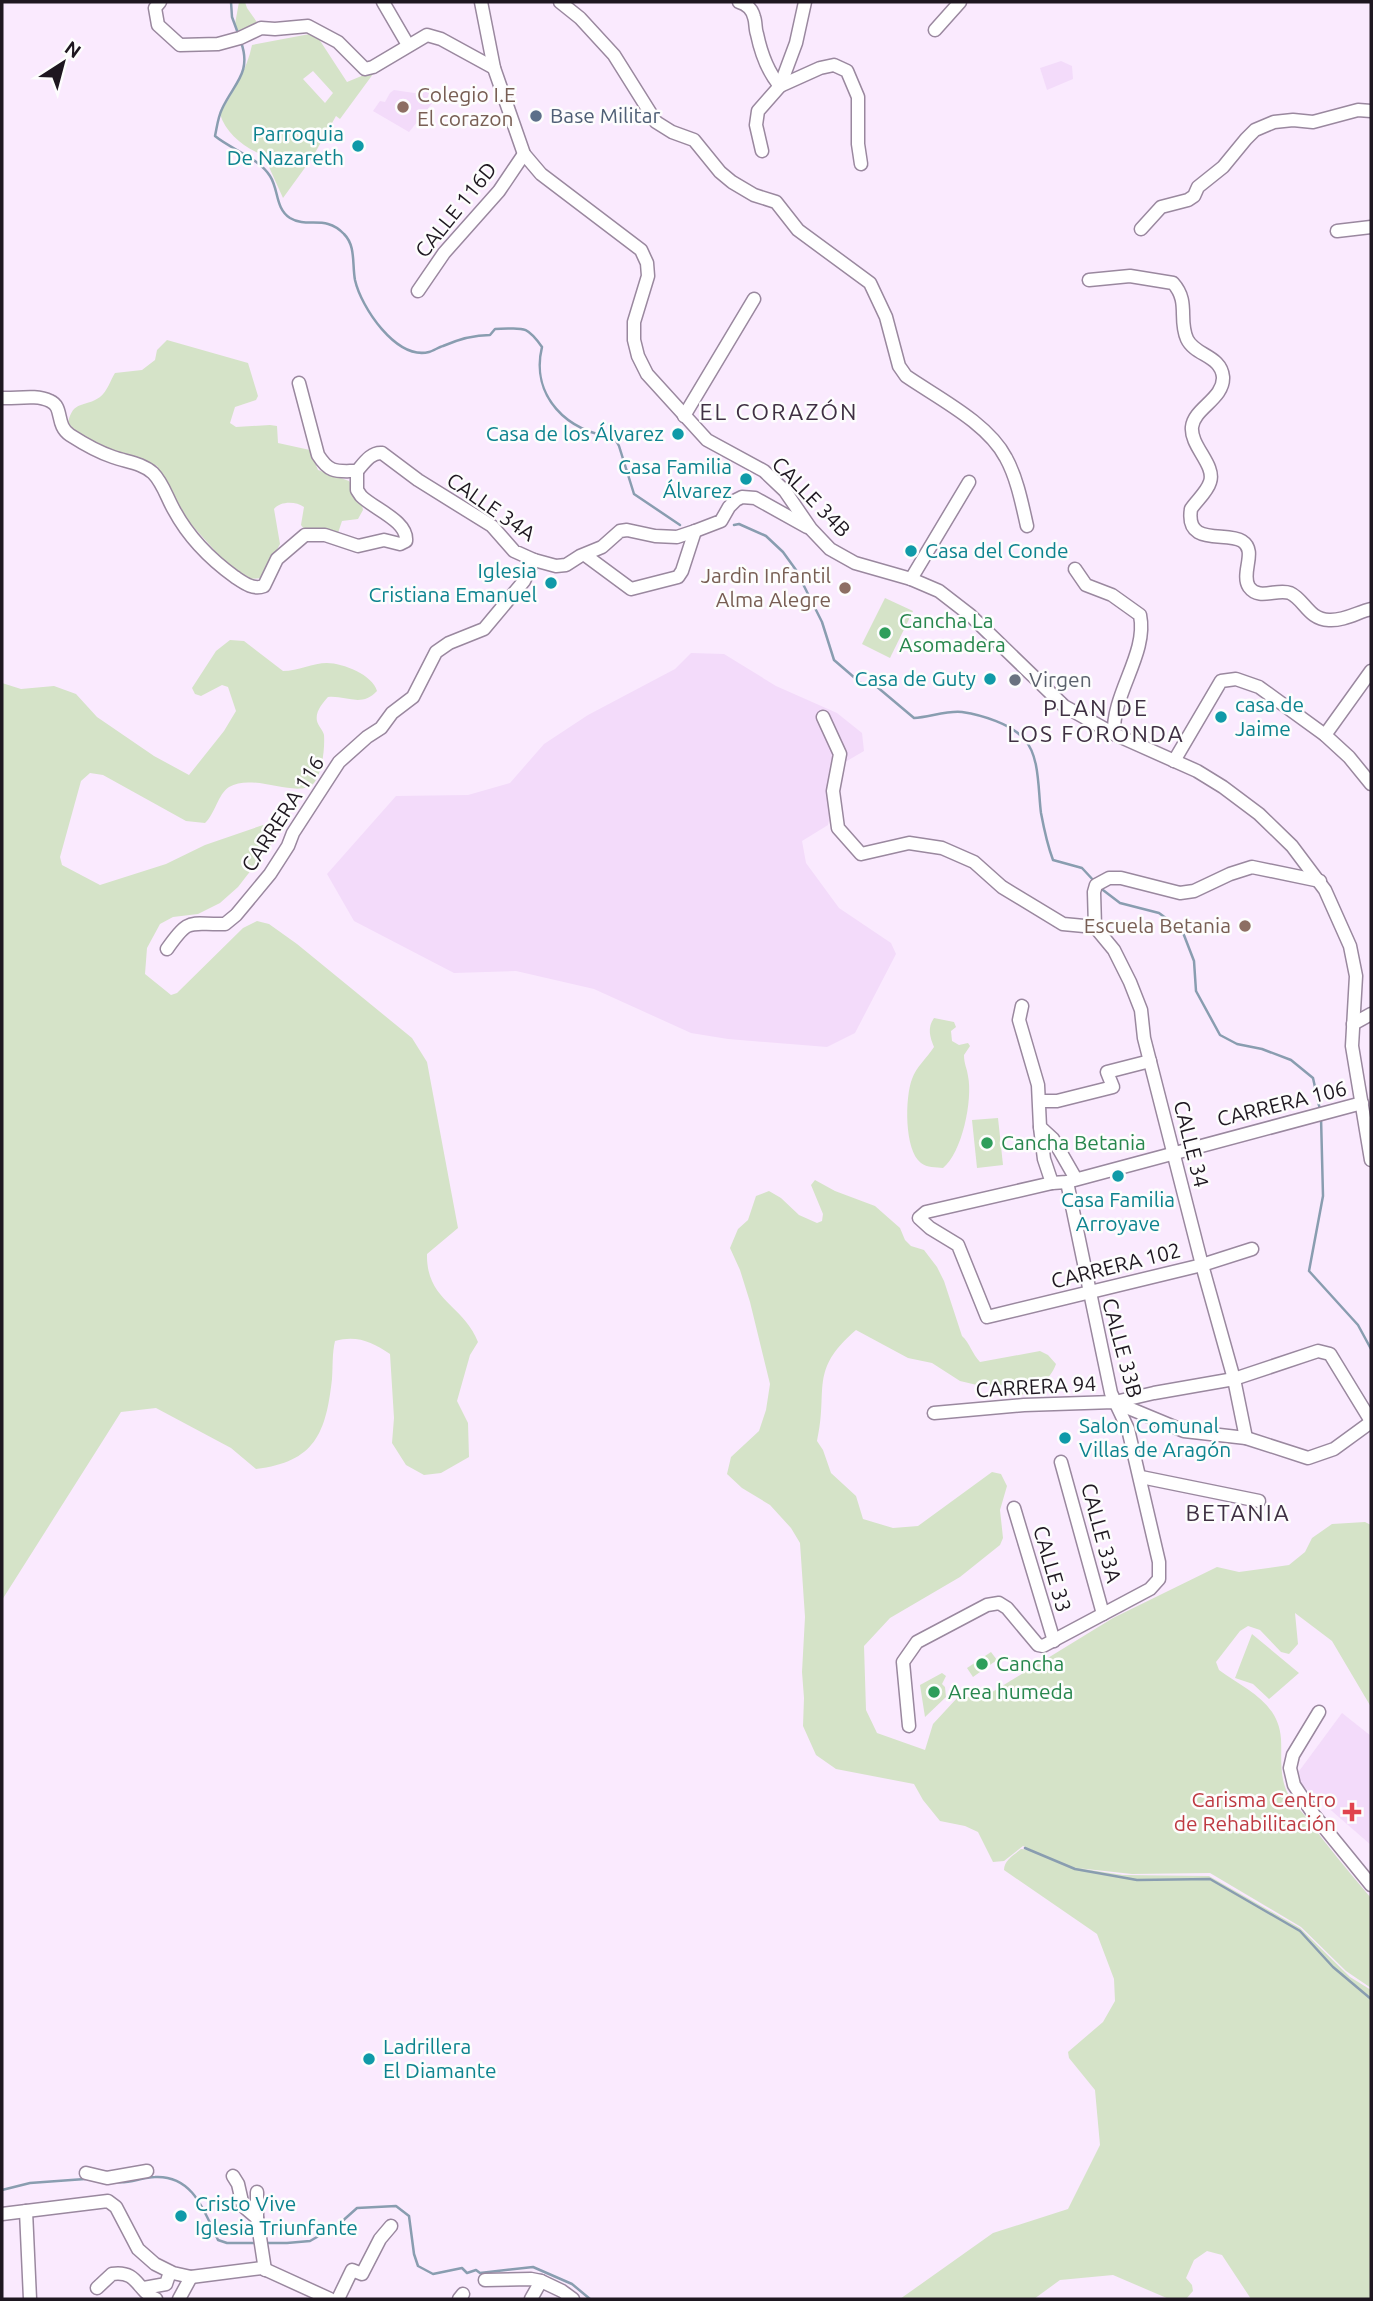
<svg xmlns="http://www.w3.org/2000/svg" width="1373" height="2301" viewBox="0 0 1373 2301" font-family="Ubuntu,sans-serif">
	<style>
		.built { fill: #f3dbfa }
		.green { fill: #d5e3c8; fill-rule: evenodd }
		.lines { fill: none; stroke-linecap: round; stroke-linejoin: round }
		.stream { stroke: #899db0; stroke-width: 2.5 }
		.minor-casing { stroke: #9a889f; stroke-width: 15 }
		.minor { stroke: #fff; stroke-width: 12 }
		.education-dot { fill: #8d6e63; stroke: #fdfdfd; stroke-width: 2.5 }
		.service-dot { fill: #5c6f8a; stroke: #fdfdfd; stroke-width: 2.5 }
		.culture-dot { fill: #0f9aa8; stroke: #fdfdfd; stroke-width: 2.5 }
		.leisure-dot { fill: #2e9e5b; stroke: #fdfdfd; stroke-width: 2.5 }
		.worship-dot { fill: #6b7280; stroke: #fdfdfd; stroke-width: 2.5 }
		.health-dot { fill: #e0444e; stroke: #fdfdfd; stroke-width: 2.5 }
		.labels { text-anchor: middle; stroke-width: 5; stroke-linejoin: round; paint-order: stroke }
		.education-label { font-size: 21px; fill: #785e54; stroke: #fdfdfd; text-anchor: end }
		.service-label { font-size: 21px; fill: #4e5e75; stroke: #fdfdfd; text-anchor: start }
		.culture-label { font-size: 21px; fill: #0d838f; stroke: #fdfdfd; text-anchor: end }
		.street-label { font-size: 21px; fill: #1e1720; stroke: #fdfdfd }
		.leisure-label { font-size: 21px; fill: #27864d; stroke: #fdfdfd; text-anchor: start }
		.worship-label { font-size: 21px; fill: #5b616d; stroke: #fdfdfd; text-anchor: start }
		.health-label { font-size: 21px; fill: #be3a42; stroke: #fdfdfd; text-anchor: end }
		.neighbourhood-label { font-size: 23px; letter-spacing: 2px; fill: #3f3043; stroke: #fdfdfd }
	</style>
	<rect width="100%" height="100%" fill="#faeafe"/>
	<g class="built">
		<polygon points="1061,61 1072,66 1073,79 1047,90 1040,68"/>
		<polygon points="426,88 434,101 409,132 373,111 380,101 385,102 390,93 394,90 421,94"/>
		<polygon points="691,653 724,654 776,686 837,713 862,733 864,751 840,765 828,825 802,841 806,863 839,908 891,943 896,954 855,1033 827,1047 728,1039 691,1033 594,989 516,971 454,973 354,921 327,874 396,796 468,795 510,783 544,744 588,715 675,669"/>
		<polygon points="1342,1713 1371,1736 1371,1845 1294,1778"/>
	</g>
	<g class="green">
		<polygon points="239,2 245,2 247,8 261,28 240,38 235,24"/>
		<path d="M315 33 347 82 376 70 340 119 336 116 312 158 283 198 264 156C244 147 226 134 220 114 233 91 247 70 252 45ZM313 71 333 93 325 103 303 79Z"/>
		<path d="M167 340 248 363 258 396 256 400 235 407 230 423 236 427 270 425 277 426 278 443 310 450 318 470 349 481 362 505 363 510 358 519 342 521 338 533 304 529 301 525 304 507C296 501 280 501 274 509L280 544 262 578 250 579 225 562 189 522 157 466 100 446 77 433 68 423C73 399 85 408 100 397 107 392 111 379 115 373L142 370 155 360 157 350Z"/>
		<polygon points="885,598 913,611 890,658 862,644"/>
		<path d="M230 640 244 641 283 671C298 671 313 663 327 663 343 663 373 675 377 691 362 708 345 695 328 697 323 703 315 711 317 721 318 726 323 730 324 735 325 749 322 773 314 783 298 800 254 772 229 787 218 794 215 814 205 823L186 821 103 775 90 773 81 781 60 857 62 865 100 885 166 864 205 845 263 825 276 830V838L238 887 220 903 198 914 173 917 160 924 147 948 145 974 171 995 177 993 243 928 257 921 269 924 297 944 412 1038 427 1062 458 1228 427 1254C426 1301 464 1305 478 1342L470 1355 457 1401 468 1423 469 1457 441 1473 424 1475 406 1465 392 1443 394 1418 390 1354C372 1342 357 1335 335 1341 332 1354 333 1366 332 1379 326 1433 315 1462 256 1469L231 1448 156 1408 121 1412 2 1600V683L21 689 54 686 76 694 97 717 154 756 189 775 224 731 236 711 228 687 222 685 201 696 195 694 192 688 216 651Z"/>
		<path d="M934 1018 954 1022 956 1027 951 1031 952 1041 959 1045 968 1043 970 1046 964 1055C964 1064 967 1068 968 1076 973 1100 962 1153 943 1168 936 1167 927 1168 921 1163 904 1150 905 1097 912 1079 916 1067 927 1058 934 1047 930 1037 927 1028 934 1018Z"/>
		<polygon points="998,1118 1003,1165 977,1168 972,1120"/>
		<path d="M815 1180 835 1191 875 1206 900 1228 905 1240 911 1246 924 1250 937 1267 944 1281 962 1336C970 1343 972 1354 980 1362L1040 1351 1048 1355 1056 1364C1050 1381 1032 1395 1014 1396L1007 1392 1003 1385H977L960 1381 932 1363 908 1358 856 1330C808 1371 829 1389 817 1441L823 1450 831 1473 856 1496 863 1519 893 1528 918 1526 992 1472 1001 1474 1007 1486 1000 1510 1003 1538 1000 1545 960 1577 890 1618 864 1646 866 1710 877 1733 925 1750 933 1724 958 1697H984L1113 1618 1217 1567 1239 1572 1289 1565 1305 1552 1312 1538 1332 1524 1365 1522 1371 1525V1707L1332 1641 1295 1613 1298 1644 1289 1654 1281 1652 1260 1630 1248 1626 1240 1631 1216 1662 1219 1670C1245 1689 1279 1702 1281 1739 1282 1757 1279 1774 1287 1792 1292 1801 1300 1810 1307 1818 1327 1846 1349 1872 1371 1898V1988L1346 1971 1301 1927 1210 1873 1132 1874 1077 1868 1123 1875 1209 1876 1300 1928 1350 1977 1371 1990V2299H1251L1222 2255 1207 2251 1194 2260 1186 2278 1192 2285 1193 2291 1186 2299H1169L1113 2275 1060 2280 1034 2299H900L993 2233 1068 2209 1100 2145 1095 2090 1069 2058 1068 2052 1103 2022 1115 2001 1114 1979 1097 1934 1004 1870C1004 1860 1014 1855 1021 1849L1032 1850 1023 1846 1004 1861 993 1862 978 1832 965 1826 940 1821 923 1800 914 1784 836 1769 816 1755 803 1726 804 1698 802 1672 805 1617 800 1543 791 1528 770 1505 742 1488 727 1474 731 1457 759 1431 766 1410 770 1384 750 1302 740 1270 730 1248 738 1229 748 1220 756 1196 769 1191 781 1198 799 1215 817 1223 822 1221 823 1214 811 1185Z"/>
		<polygon points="1252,1634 1299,1673 1269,1699 1253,1684 1235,1678"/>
		<polygon points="991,1652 997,1660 973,1677 967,1668"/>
		<polygon points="942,1673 946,1676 942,1684 945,1687 946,1697 925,1717 920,1685"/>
	</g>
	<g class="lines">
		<g class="stream">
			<polyline points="231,2 232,17 239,36"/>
			<path d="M241 42C252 73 234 83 222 109 218 117 217 127 215 136 232 150 259 158 270 176 279 190 275 208 290 218 308 229 325 214 344 234 356 246 352 264 355 280 361 307 396 360 429 352 433 351 439 347 443 346 459 339 473 335 490 335L495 329C522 329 525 323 542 347 530 396 568 433 614 437L619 446 634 494 680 525"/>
			<path d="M734 525 739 524 766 536 783 552 796 570 822 622 834 660 863 685 876 686 914 718C929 717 949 710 962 712 982 715 1012 724 1025 740 1040 757 1038 791 1041 813 1044 829 1047 844 1053 860L1082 868 1095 882"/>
			<polyline points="1099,887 1120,903 1159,913 1182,930 1194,961 1196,991 1220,1035 1237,1044 1262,1049 1291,1060 1313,1078 1320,1110"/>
			<polyline points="1321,1117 1323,1196 1309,1271 1358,1325 1371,1349"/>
			<polyline points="1025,1848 1075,1869 1137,1880 1210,1879 1300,1931 1333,1967 1371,1999"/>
			<path d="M116 2182C129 2184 142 2177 155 2177 193 2175 204 2211 218 2240L227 2243H256"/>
			<polyline points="2,2190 30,2183 85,2179"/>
			<polyline points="266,2243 287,2243 310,2241 338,2225 357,2208 396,2206 409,2216 414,2254 418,2266 433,2274 462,2268 467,2273 476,2270 480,2273 533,2267 572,2284 590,2299"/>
		</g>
		<defs>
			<g id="minor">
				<polyline points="160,2 155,8 158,25 180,45 218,44 240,38 261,28 275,29 308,26 338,42 365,69 373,67 427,35 441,39 494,68"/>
				<polyline points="383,2 408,45"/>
				<polyline points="481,2 494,68 524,154 541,174 641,250 647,263 648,276 634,322 634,340 638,356 647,374 707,440 764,471 785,491 811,529 830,549 855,563 911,579 939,591 970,615 1064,706 1114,734 1197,771 1223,787 1259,814 1292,846 1325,890 1350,946 1356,976 1352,1046 1371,1160"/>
				<path d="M560 2 580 18 614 55 656 122 672 132 694 140 720 172 732 182 754 195 776 202 798 230 870 283 886 317 899 366 906 376C938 398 988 423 1006 458 1017 478 1022 504 1027 526"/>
				<path d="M739 2C746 4 752 9 754 17 756 22 755 29 757 34 761 53 767 71 780 86L758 111 756 125 762 151"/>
				<polyline points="935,30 960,2"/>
				<polyline points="780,86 820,68 834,65 847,71 858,97 858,144 861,164"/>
				<polyline points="780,86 796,43 805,2"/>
				<polyline points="1141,229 1161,207 1188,200 1194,196 1198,187 1223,167 1246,139 1255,130 1274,122 1293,120 1313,122 1358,110 1371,111"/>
				<polyline points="1337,231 1371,227"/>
				<path d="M1089 280 1130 276 1173 283C1190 302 1178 319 1187 339 1195 356 1221 355 1223 377 1224 399 1194 408 1192 427 1190 446 1216 465 1210 482 1207 492 1197 500 1191 509 1185 547 1226 531 1242 541 1258 551 1240 573 1249 587 1259 601 1277 588 1290 593 1305 600 1308 619 1329 620 1344 621 1358 612 1371 609"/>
				<polyline points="418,291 444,253 499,191 524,154"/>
				<path d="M299 383 318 455C330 474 337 471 357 471 364 463 371 452 382 453L418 480 492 526 514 551 534 560 556 566 566 565 580 556 602 547 620 531 627 530 655 536 677 537 695 531 721 521 729 507 736 500 742 497 755 498 807 527"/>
				<path d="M2 398C16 399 36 394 50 401 64 407 55 425 70 435 84 444 98 452 113 457 127 462 142 463 153 473 163 483 167 498 174 510 189 538 210 559 235 577 244 583 253 590 264 586L277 559 305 535H325L358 546 384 540 400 544 406 541C408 521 374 509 361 496L357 490V471"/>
				<polyline points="684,416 754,299"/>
				<polyline points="585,555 631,589 678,577 682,571 695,531"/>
				<path d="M1075 569 1086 585 1112 595 1140 615C1148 654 1112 693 1114 734"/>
				<polyline points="911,579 969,482"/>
				<polyline points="823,717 840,754 833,791 838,828 861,854 909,843 942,848 974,862 1002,887 1063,924 1095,927 1094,892 1096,885 1109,878 1121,878 1180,893 1194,891 1230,874 1252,867 1320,881"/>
				<polyline points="1325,735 1371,671"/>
				<polyline points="1174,761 1221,681 1236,679 1259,687 1325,735 1349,757 1371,784"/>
				<polyline points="1095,927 1114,950 1130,982 1141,1010 1144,1038 1202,1265 1234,1379 1246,1438"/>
				<path d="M167 949C190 916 189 925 225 924L236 915 270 874 288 846 293 833 339 762 367 737 381 728 392 713 413 697 436 652 449 643 484 629 524 581 534 560"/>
				<polyline points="1022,1006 1019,1020 1038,1085 1040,1127 1053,1139 1076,1179"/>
				<polyline points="1353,1024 1371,1014"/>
				<polyline points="1040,1101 1057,1101 1113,1087 1107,1072 1150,1061"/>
				<polyline points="1040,1127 1044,1159 1052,1183"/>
				<polyline points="1252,1249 1202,1265 987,1317 958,1245 930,1228 919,1218 926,1212 1052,1183 1067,1182 1362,1103"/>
				<polyline points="1115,1402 1154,1393 1234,1379 1318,1351 1330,1354 1371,1421"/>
				<polyline points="934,1413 1024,1405 1114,1402 1184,1431 1246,1438 1308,1458 1334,1449 1371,1422"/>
				<polyline points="1061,1462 1103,1614"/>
				<polyline points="1141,1477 1259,1501"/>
				<polyline points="1014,1508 1054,1641"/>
				<polyline points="1319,1712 1293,1755 1290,1768 1294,1785 1314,1815 1371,1885"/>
				<polyline points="909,1726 903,1662 917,1642 987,1605 999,1603 1007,1608 1038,1645 1043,1646 1150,1589 1159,1579 1159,1562 1128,1429 1111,1393 1067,1182"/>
				<polyline points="86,2173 107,2178 147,2171"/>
				<polyline points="233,2176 238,2184 243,2206 257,2218 265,2270"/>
				<polyline points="26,2211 30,2299"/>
				<polyline points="2,2214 108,2201 116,2207 138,2249 155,2264 173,2273 191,2277 262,2268 330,2299"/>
				<polyline points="257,2218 257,2192"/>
				<polyline points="485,2280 531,2279 541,2281"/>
				<path d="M97 2288 112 2274C139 2270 137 2292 156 2299"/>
				<polyline points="144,2288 166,2284 170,2272"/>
				<polyline points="179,2299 191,2277"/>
				<polyline points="338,2299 352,2270 362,2274 380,2239 391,2226"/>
				<polyline points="459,2299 463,2294"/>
				<polyline points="531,2299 541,2281 562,2291 573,2299"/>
			</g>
		</defs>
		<use href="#minor" class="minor-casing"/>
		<use href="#minor" class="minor"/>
	</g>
	<g class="education-dot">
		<circle cx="403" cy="107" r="7"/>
		<circle cx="845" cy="588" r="7"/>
		<circle cx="1245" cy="926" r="7"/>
	</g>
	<circle class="service-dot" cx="536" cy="116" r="7"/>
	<g class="culture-dot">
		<circle cx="358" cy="146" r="7"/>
		<circle cx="678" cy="434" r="7"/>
		<circle cx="746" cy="479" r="7"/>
		<circle cx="911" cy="551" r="7"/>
		<circle cx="551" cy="583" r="7"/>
		<circle cx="990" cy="679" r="7"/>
		<circle cx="1221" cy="717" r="7"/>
		<circle cx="1118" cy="1176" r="7"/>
		<circle cx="1065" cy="1438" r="7"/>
		<circle cx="369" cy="2059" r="7"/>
		<circle cx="181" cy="2216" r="7"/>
	</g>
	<g class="leisure-dot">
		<circle cx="885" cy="633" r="7"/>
		<circle cx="987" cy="1143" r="7"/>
		<circle cx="982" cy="1664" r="7"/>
		<circle cx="934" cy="1692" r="7"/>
	</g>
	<circle class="worship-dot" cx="1015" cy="680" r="7"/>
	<path class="health-dot" d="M1348.5 1801.5h7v7h7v7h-7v7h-7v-7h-7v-7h7z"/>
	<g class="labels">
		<g class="education-label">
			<text x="417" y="102" text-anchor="start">Colegio I.E<tspan x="417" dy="24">El corazon</tspan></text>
			<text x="831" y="583">Jardìn Infantil<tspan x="831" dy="24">Alma Alegre</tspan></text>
			<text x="1231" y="933">Escuela Betania</text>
		</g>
		<g class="service-label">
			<text x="550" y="123">Base Militar</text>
		</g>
		<g class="culture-label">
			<text x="344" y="141">Parroquia<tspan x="344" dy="24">De Nazareth</tspan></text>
			<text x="664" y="441">Casa de los Álvarez</text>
			<text x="732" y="474">Casa Familia<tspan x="732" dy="24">Álvarez</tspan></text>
			<text x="925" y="558" text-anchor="start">Casa del Conde</text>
			<text x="537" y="578">Iglesia<tspan x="537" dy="24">Cristiana Emanuel</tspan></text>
			<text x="976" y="686">Casa de Guty</text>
			<text x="1235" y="712" text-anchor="start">casa de<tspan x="1235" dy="24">Jaime</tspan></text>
			<text x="1118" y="1207" text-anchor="middle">Casa Familia<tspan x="1118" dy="24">Arroyave</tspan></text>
			<text x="1079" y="1433" text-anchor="start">Salon Comunal<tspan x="1079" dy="24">Villas de Aragón</tspan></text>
			<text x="383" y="2054" text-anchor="start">Ladrillera<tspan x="383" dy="24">El Diamante</tspan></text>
			<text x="195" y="2211" text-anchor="start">Cristo Vive<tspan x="195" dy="24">Iglesia Triunfante</tspan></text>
		</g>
		<g class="street-label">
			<text transform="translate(456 210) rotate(-51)" y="7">CALLE 116D</text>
			<text transform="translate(811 497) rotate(46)" y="7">CALLE 34B</text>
			<text transform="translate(491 507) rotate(35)" y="7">CALLE 34A</text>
			<text transform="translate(283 814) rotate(-57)" y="7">CARRERA 116</text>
			<text transform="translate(1282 1104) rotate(-14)" y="7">CARRERA 106</text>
			<text transform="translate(1191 1144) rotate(76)" y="7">CALLE 34</text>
			<text transform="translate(1116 1266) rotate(-14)" y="7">CARRERA 102</text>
			<text transform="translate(1122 1348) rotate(75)" y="7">CALLE 33B</text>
			<text transform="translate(1036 1387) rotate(-3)" y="7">CARRERA 94</text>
			<text transform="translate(1101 1533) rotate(75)" y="7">CALLE 33A</text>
			<text transform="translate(1052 1569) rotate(74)" y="7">CALLE 33</text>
		</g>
		<g class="leisure-label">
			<text x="899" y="628">Cancha La<tspan x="899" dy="24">Asomadera</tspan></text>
			<text x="1001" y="1150">Cancha Betania</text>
			<text x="996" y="1671">Cancha</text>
			<text x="948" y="1699">Area humeda</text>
		</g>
		<g class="worship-label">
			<text x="1029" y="687">Virgen</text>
		</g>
		<g class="health-label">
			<text x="1336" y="1807">Carisma Centro<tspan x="1336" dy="24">de Rehabilitación</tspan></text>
		</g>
		<g class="neighbourhood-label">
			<text x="779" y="420">EL CORAZÓN</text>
			<text x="1096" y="716">PLAN DE<tspan x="1096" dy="26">LOS FORONDA</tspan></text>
			<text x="1238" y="1521">BETANIA</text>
		</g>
	</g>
	<rect width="1373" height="2301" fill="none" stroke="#1e1720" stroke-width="7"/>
	<g transform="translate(63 63) rotate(36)" stroke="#fdfdfd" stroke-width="5" paint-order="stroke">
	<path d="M0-5L12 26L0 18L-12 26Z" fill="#1e1720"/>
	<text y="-10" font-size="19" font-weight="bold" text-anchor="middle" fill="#1e1720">N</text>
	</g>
</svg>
